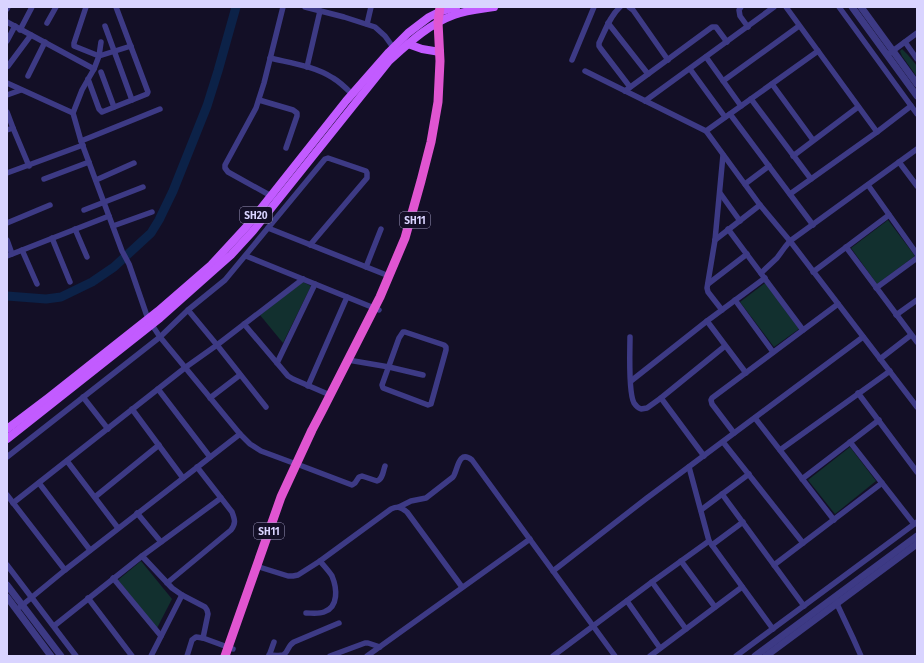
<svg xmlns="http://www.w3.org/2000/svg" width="924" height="663" viewBox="0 0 924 663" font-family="'Fira Sans',sans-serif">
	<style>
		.green { fill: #12302f }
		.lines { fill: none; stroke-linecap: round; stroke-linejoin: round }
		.river { stroke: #0c2248; stroke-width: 9 }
		.minor { stroke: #3d3a85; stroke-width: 5.5 }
		.tertiary { stroke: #3d3a85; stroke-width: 7 }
		.primary { stroke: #c25bff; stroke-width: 8 }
		.trunk { stroke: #e055d1; stroke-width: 9 }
		.labels { text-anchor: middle; stroke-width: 3; stroke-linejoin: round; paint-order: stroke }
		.shield { fill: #130f26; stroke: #9e99be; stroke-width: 1 }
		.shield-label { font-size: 10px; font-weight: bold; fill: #d9d4ff }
	</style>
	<rect width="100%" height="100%" fill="#130f26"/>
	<g class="green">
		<polygon points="902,49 908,55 917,66 917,77 902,56 900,51"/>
		<polygon points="888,220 915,256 877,284 851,248"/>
		<polygon points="303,282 311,286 283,343 260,315"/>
		<polygon points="765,283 799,329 774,347 740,302"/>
		<polygon points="850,447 876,481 835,514 808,480"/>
		<polygon points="141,561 172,599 157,628 118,580"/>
	</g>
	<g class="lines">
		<polyline class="river" points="7,296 46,299 61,297 92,282 114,267 151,233 159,220 173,191 207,106 218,71 236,7"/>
		<g class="minor">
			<polyline points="86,7 74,43 74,46 99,56 131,46"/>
			<polyline points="305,7 344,17 375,27 385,36 395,50"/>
			<path d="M620 7C610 16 605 31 599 43V46L601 49 630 87"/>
			<polyline points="629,7 633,10 668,60"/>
			<polyline points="741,7 739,10 740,16 748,27"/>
			<polyline points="786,7 877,132"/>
			<polyline points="839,7 917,114"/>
			<polyline points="7,9 8,7"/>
			<polyline points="7,22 94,69"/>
			<polyline points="47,23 56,7"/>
			<polyline points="608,23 648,74"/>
			<polyline points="367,24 371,7"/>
			<polyline points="105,26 132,100"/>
			<polyline points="20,30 32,7"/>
			<polyline points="7,41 15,26"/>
			<polyline points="101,42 99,56 94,69 82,90 73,113 81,141 122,251 129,264 148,319 160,337 240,434 250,444 261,451 296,464"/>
			<polyline points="905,42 917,59"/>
			<polyline points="890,53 917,33"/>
			<polyline points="706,57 741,106"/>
			<path d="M270 58C291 63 314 66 333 78 340 82 346 88 352 94"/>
			<polyline points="572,60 594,7"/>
			<polyline points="8,66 31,35"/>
			<polyline points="307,67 320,11"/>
			<polyline points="690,69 725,117"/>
			<polyline points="585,71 706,131 760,205 790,241 917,407"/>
			<polyline points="101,72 114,107"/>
			<polyline points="28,76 45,42"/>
			<polyline points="88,79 99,109 102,112 147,94 148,92 116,7"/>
			<polyline points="723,81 799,26"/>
			<polyline points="7,83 73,113"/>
			<polyline points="772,84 813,140"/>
			<polyline points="625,91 712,27 716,27 727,42"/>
			<polyline points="7,95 21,90"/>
			<polyline points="751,99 811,179"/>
			<polyline points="259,100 293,110 297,113 297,116 286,148"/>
			<polyline points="645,101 774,7"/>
			<polyline points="7,112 13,128 7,130"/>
			<polyline points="730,114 813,225"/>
			<polyline points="13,128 29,166"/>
			<polyline points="706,131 818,51"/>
			<polyline points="81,141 160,109"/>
			<polyline points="793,156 858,107"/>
			<polyline points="899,162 917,186"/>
			<polyline points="7,173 83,145"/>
			<polyline points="44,179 89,162"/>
			<polyline points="96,180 134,163"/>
			<polyline points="745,184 769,166"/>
			<polyline points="868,185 917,254"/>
			<polyline points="720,193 740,221"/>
			<polyline points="790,194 877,132 911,106"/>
			<polyline points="273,197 228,172 225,168 225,165 256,108 264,83 283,7"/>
			<polyline points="84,210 143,187"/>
			<polyline points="7,223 50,205"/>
			<polyline points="113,226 152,212"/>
			<polyline points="268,228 389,276"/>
			<polyline points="75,229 87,257"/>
			<polyline points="728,229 803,330"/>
			<polyline points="52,238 70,282"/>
			<polyline points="7,240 12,254"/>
			<polyline points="715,240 760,205"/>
			<polyline points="846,247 917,342"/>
			<polyline points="22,250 37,284"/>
			<polyline points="7,256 109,216"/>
			<polyline points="246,256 379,310"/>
			<polyline points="366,267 381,229"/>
			<polyline points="813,272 889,215"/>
			<polyline points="761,273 777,258 785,247 790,241 917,149"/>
			<polyline points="708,284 747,254"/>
			<polyline points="876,288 917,258"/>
			<polyline points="735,300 773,352"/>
			<polyline points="188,310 217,345 266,407"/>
			<polyline points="722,310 708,292 707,288 715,240 723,155"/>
			<polyline points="896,315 917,300"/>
			<polyline points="707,321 746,373"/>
			<polyline points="244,324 288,376 293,379 330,395"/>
			<polygon points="403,332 405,332 444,345 446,347 446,350 431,404 428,405 383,388 382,385 399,338"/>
			<path d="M630 337C630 351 628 392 634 403 636 406 638 408 641 409L647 408 661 398 725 346"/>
			<polyline points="880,359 911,335"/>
			<polyline points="348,360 389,367 423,375"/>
			<polyline points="277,363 315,284"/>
			<polyline points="631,381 707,321 765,278"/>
			<polyline points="308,386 347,297"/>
			<polyline points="158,389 210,457"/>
			<polyline points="858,393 917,472"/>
			<polyline points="83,397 108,429"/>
			<polyline points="210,398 240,375"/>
			<polyline points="661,398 704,456"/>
			<polyline points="132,409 183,478"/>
			<polyline points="755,418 834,520"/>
			<polyline points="734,433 712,404 711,400 712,398 838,304"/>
			<polyline points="723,442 803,543"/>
			<polyline points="850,442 914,524"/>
			<polyline points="780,450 890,371"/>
			<polyline points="7,457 160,337 188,310 225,280 325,159 328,158 366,171 367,173 367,178 310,245"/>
			<polyline points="67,461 118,528"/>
			<path d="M302 466 352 485 355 483 359 477 362 476 377 481C383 479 383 471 385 466"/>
			<polyline points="689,467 709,541 773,629"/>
			<polyline points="802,479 879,420"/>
			<polyline points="39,483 90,550"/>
			<polyline points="722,494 804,606"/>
			<polyline points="7,495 65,570"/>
			<polyline points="95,497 159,445"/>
			<polyline points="13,503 186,367 217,345 303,279"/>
			<path d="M399 507 411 501 426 498 453 477C458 470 458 449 472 460L615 656"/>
			<polyline points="701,510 749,474"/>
			<polyline points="137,513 161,542"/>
			<polyline points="712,545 743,522"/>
			<polyline points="142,556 172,588 182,595 205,607 207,610 208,614 203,638"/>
			<polyline points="681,561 715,607"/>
			<polyline points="7,565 76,656"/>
			<polyline points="774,565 882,483"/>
			<path d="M256 566 288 576H293L298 575 320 561 391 509C398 506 401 507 407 512L462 587"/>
			<polyline points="553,571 647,498 863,337"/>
			<polyline points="113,578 161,636"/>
			<polyline points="652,582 686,629"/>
			<path d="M167 583 231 530C236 523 235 520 232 512L197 467"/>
			<polyline points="88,598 132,656"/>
			<polyline points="835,600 837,604 853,638 861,656"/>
			<polyline points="627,601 660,648"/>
			<polyline points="20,607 65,570 240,434"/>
			<path d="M306 613C312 613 319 614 324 612 339 607 337 588 332 576 329 571 324 566 320 561"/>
			<polyline points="54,626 142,556 221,498"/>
			<path d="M269 655C273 655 279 656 283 655 288 653 288 645 294 642L339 623"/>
			<polyline points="151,656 182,595"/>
			<polyline points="187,656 192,640 196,637 203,638 233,649"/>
			<polyline points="269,656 274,642"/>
			<polyline points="330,656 365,643 368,643 380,647"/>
			<polyline points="367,656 530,539"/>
			<polyline points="553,656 652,582 709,541"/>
			<polyline points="650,656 742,587"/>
			<polyline points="736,656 917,522"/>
		</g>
		<g class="tertiary">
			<polyline points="852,7 917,96"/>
			<polyline points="861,7 917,84"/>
			<polyline points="7,585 61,656"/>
			<polyline points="7,597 51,656"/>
			<polyline points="755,656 917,536"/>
			<polyline points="766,656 917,544"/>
		</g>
		<g class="primary">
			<polyline points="408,44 422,49 440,52"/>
			<polyline points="7,429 48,398 158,311 211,265 247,226 346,101 389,52 408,33 429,17 439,12 456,7"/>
			<path d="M7 439 160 318 214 270 231 255 253 231 389 61C409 43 429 24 454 15 467 10 481 9 494 7"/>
		</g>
		<polyline class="trunk" points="225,656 281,497 312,430 322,411 380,297 405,238 421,181 431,142 438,102 440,61 438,22 440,7"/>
	</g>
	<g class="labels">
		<g class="shield">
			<rect x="240" y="207" width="32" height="16" rx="3"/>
			<rect x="400" y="212" width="30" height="16" rx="3"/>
			<rect x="254" y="523" width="30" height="16" rx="3"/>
		</g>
		<g class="shield-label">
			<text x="256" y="219">SH20</text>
			<text x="415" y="224">SH11</text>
			<text x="269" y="535">SH11</text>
		</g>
	</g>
	<rect width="924" height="663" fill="none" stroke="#d9d4ff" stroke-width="16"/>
</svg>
